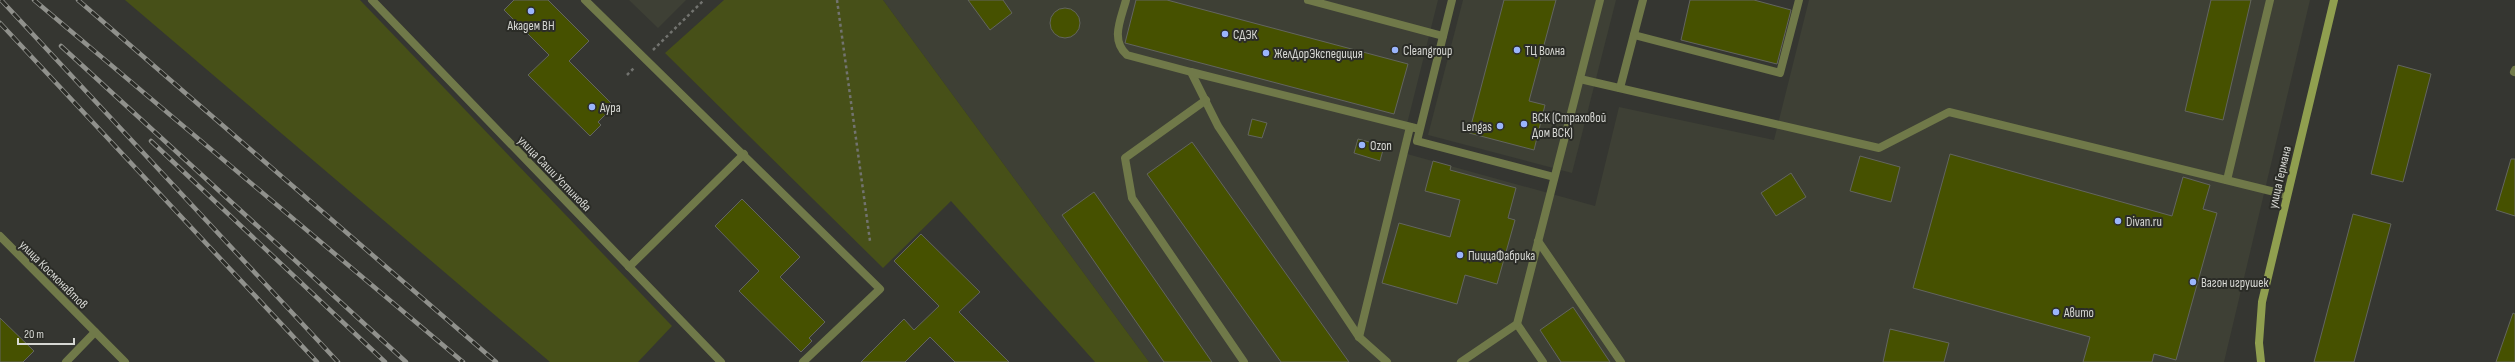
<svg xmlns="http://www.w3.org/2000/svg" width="2515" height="362" viewBox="0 0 2515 362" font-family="'Sofia Sans Condensed',sans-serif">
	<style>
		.built { fill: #3e4035 }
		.green { fill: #475018 }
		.building { fill: #465100; stroke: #63655f }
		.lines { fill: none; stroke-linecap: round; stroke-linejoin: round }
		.path { stroke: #72736f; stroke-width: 2.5; stroke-dasharray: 3 3; stroke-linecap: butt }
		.lane { stroke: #707949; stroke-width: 8 }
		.street { stroke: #707949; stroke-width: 8 }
		.secondary { stroke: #909f4f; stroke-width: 8 }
		.rail-casing { stroke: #90918c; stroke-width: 4.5 }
		.rail { stroke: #2b2c27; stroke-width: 3; stroke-dasharray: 9; stroke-linecap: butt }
		.poi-dot { fill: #9ab5fd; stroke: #2b2c27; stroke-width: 1.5 }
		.labels { text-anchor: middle; stroke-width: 4; stroke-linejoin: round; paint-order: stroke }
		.poi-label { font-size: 13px; fill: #d7d8d4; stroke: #2b2c27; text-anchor: start }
		.street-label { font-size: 13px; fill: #d7d8d4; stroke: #2b2c27 }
	</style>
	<rect width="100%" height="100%" fill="#353631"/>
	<g class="built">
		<polygon points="629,0 686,0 658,28"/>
		<polygon points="883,0 1438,0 1400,152 1595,206 1619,107 1774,140 1809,0 2310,0 2224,362 1149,362"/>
		<polygon points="1463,0 1616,0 1572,173 1428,135"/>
	</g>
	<g class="green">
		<polygon points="125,0 360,0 672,326 638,362 550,362"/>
		<polygon points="724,0 883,0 1149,362 1095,362 951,201 883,268 665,53"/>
	</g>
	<g class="building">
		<polygon points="514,0 548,0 589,41 569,61 614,106 598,122 601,125 590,136 528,75 549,55 504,10"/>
		<polygon points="968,0 1003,0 1012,13 990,30"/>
		<polygon points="1136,0 1167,0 1408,64 1394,114 1125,43"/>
		<polygon points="1504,0 1556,0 1529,101 1545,105 1534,150 1469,133"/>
		<polygon points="1690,0 1754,0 1791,10 1777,64 1681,40"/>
		<polygon points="2211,0 2251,0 2223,120 2185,111"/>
		<circle cx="1065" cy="23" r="15"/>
		<polygon points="2398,65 2431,74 2403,182 2371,174"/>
		<polygon points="1252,119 1267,123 1262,138 1248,135"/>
		<polygon points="1358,139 1384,146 1380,161 1354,153"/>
		<polygon points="1192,142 1349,362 1281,362 1147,174"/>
		<polygon points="1950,154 2172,216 2183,177 2210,185 2203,209 2217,213 2176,360 2154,354 2152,362 2083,362 2090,337 1913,288"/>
		<polygon points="1860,156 1900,167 1891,202 1850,191"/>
		<polygon points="2511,159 2515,159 2515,216 2496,210"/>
		<polygon points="1433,161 1451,166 1450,170 1516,188 1508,218 1515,220 1497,284 1465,275 1457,304 1382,283 1399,223 1450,237 1460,200 1425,191"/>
		<polygon points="1791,173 1806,197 1776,216 1761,193"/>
		<polygon points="1094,192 1212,362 1164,362 1062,215"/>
		<polygon points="742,199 800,257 780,277 825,322 809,338 812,341 801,352 739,291 759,271 715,226"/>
		<polygon points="2353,214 2391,224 2354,362 2314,362"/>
		<polygon points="921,234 980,292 959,312 1009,362 955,362 930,337 905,362 861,362 904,319 914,330 939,306 894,261"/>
		<polygon points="1573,307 1610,362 1561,362 1540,330"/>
		<polygon points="2513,313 2515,314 2515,362 2496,362"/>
		<polygon points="0,318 34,351 23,362 0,362"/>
		<polygon points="1890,329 1949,343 1944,362 1883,362"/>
	</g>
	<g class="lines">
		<g class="path">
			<polyline points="837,0 870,241"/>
			<polyline points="653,50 704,0"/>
			<polyline points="627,75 635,67"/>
		</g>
		<g class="lane">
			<path d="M1126 0C1121 19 1110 40 1127 55L1191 72 1218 126 1359 337 1387 362"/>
			<polyline points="1308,0 1443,36"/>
			<polyline points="1452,0 1417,141 1554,177"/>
			<polyline points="1634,35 1780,73 1799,0"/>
			<polyline points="1191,72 1419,129"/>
			<polyline points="2514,72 2515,70"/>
			<polyline points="1580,79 1879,148 1949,112 2287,195"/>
			<polyline points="1620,88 1643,0"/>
			<polyline points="1206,100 1125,158 1132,198 1244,362"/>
			<polyline points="2227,180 2270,0"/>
			<polyline points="1538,241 1621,362"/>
			<polyline points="629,267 744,154"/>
			<polyline points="1517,324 1543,362"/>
			<polyline points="1359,337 1410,127"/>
			<polyline points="66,362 95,332"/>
			<polyline points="1461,362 1517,324 1600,0"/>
		</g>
		<g class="street">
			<polyline points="372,0 721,362"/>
			<polyline points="585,0 880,289 803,362"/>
			<polyline points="0,236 125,362"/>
		</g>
		<polyline class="secondary" points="2261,362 2259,343 2262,302 2334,0"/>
		<defs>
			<g id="rail">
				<polyline points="1,0 338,362"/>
				<polyline points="34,0 463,362"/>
				<polyline points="78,0 496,362"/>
				<polyline points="0,23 317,362"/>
				<polyline points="61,46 406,362"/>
				<polyline points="151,141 385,362"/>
			</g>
		</defs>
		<use href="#rail" class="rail-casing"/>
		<use href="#rail" class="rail"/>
	</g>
	<g class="poi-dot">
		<circle cx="531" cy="11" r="4"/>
		<circle cx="1225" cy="34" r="4"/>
		<circle cx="1395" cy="50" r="4"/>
		<circle cx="1517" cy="50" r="4"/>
		<circle cx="1266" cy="53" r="4"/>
		<circle cx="592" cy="107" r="4"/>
		<circle cx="1524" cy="124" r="4"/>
		<circle cx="1500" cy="126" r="4"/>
		<circle cx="1362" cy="145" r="4"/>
		<circle cx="2118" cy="221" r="4"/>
		<circle cx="1460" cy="255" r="4"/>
		<circle cx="2193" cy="282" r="4"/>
		<circle cx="2056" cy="312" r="4"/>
	</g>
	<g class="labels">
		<g class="poi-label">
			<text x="531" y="30" text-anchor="middle">Академ ВН</text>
			<text x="1233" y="39">СДЭК</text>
			<text x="1403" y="55">Cleangroup</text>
			<text x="1525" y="55">ТЦ Волна</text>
			<text x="1274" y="58">ЖелДорЭкспедиция</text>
			<text x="600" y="112">Аура</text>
			<text x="1532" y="122">ВСК (Страховой<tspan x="1532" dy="15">Дом ВСК)</tspan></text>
			<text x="1492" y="131" text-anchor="end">Lengas</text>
			<text x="1370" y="150">Ozon</text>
			<text x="2126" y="226">Divan.ru</text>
			<text x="1468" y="260">ПиццаФабрика</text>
			<text x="2201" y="287">Вагон игрушек</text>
			<text x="2064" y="317">Авито</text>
		</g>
		<g class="street-label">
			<text transform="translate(555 173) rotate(46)" y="5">улица Саши Устинова</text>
			<text transform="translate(2279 177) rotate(-77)" y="5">улица Германа</text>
			<text transform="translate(54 274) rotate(45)" y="5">улица Космонавтов</text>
		</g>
	</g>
	<path d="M18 338v6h56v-6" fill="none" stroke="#d7d8d4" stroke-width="2"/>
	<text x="24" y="338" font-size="12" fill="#d7d8d4" stroke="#2b2c27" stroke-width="3" paint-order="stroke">20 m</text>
</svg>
